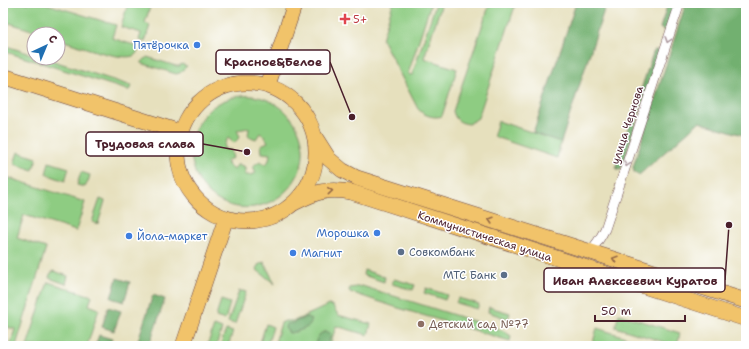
<svg xmlns="http://www.w3.org/2000/svg" width="749" height="349" viewBox="0 0 749 349" font-family="'Shantell Sans',sans-serif">
	<style>
		.green { fill: #8ecc82; stroke: #6c7656; fill-rule: evenodd }
		.forest { fill: #72b070; stroke: #5e684e }
		.lines { fill: none; stroke-linecap: round; stroke-linejoin: round }
		.minor-casing { stroke: #613c41; stroke-width: 10 }
		.primary-casing { stroke: #613c41; stroke-width: 16 }
		.minor { stroke: #fff; stroke-width: 9 }
		.primary { stroke: #f1c36a; stroke-width: 15 }
		.oneway { stroke: #ae9aa0 }
		.oneway2 { stroke: #956947 }
		.health-dot { fill: #e0444e; stroke: #fff; stroke-width: 1.5 }
		.shop-dot { fill: #3f7fe0; stroke: #fff; stroke-width: 1.5 }
		.service-dot { fill: #5c6f8a; stroke: #fff; stroke-width: 1.5 }
		.education-dot { fill: #8d6e63; stroke: #fff; stroke-width: 1.5 }
		.labels { text-anchor: middle; stroke-width: 3; stroke-linejoin: round; paint-order: stroke }
		.health-label { font-size: 11px; fill: #be3a42; stroke: #fff; text-anchor: start }
		.shop-label { font-size: 11px; fill: #366cbe; stroke: #fff; text-anchor: end }
		.street-label { font-size: 11px; fill: #4a1f2b; stroke: #fff }
		.service-label { font-size: 11px; fill: #4e5e75; stroke: #fff; text-anchor: start }
		.education-label { font-size: 11px; fill: #785e54; stroke: #fff; text-anchor: start }
		.leader { fill: none; stroke: #4a1f2b; stroke-width: 1.5 }
		.callout-dot { fill: #4a1f2b; stroke: #fff; stroke-width: 1.5 }
		.callout { fill: #fff; stroke: #4a1f2b; stroke-width: 1.5 }
		.callout-label { font-size: 12px; text-anchor: middle; font-weight: bold; fill: #4a1f2b }
	</style>
	<rect width="100%" height="100%" fill="#fff"/>
	<filter id="ink" filterUnits="userSpaceOnUse"><feTurbulence type="fractalNoise" baseFrequency=".025" numOctaves="2"/><feDisplacementMap in="SourceGraphic" scale="8" xChannelSelector="R" yChannelSelector="G"/><feConvolveMatrix kernelMatrix="1 2 1 2 8 2 1 2 1" color-interpolation-filters="sRGB"/></filter>
	<filter id="wash" filterUnits="userSpaceOnUse"><feTurbulence type="fractalNoise" baseFrequency=".012" numOctaves="4" result="noise"/><feDisplacementMap in="SourceGraphic" scale="16" xChannelSelector="R" yChannelSelector="G"/><feGaussianBlur stdDeviation="0.9" result="paint"/><feColorMatrix in="noise" values="0 0 0 0 0 0 0 0 0 0 0 0 0 0 0 0 0 1.4 0 .05"/><feComposite in="paint" operator="in"/></filter>
	<g filter="url(#wash)">
		<rect width="100%" height="100%" fill="#e6e0bd"/>
		<g class="green">
			<path d="M3 3H44L116 25 112 38 134 45 138 49C138 52 137 53 135 55 124 63 72 43 58 39V34H44L3 21Z"/>
			<polygon points="128,3 136,3 150,7 145,23 150,25 145,42 139,40 141,33 121,27"/>
			<path d="M393 3H431L408 74 412 75 436 3H442L424 58 457 69 442 116C434 119 423 115 418 109L382 39Z"/>
			<path d="M490 3H516L478 118 469 124C460 123 455 120 453 111Z"/>
			<polygon points="3,45 34,55 34,58 44,58 132,86 129,90 127,90 3,51"/>
			<polygon points="147,57 176,66 180,66 181,64 187,66 180,73 176,74 141,63"/>
			<path d="M240 96C292 91 325 153 286 191 277 200 266 205 254 207 183 216 164 109 240 96ZM249 128 248 136 256 139 260 133 265 137 268 142 261 145 262 153 270 154 269 160 266 165 260 161 253 166 256 173 251 175H245V167L238 164 233 170 229 166 226 161 233 158 231 150 224 149 225 143 228 138 234 143 240 137 237 130Z"/>
			<polygon points="498,121 561,142 557,158 495,137 494,134"/>
			<polygon points="18,152 37,158 33,170 14,164"/>
			<polygon points="49,162 69,168 65,181 46,174"/>
			<polygon points="81,172 90,175 88,182 85,187 77,185"/>
			<polygon points="3,176 85,202 76,231 24,215 17,238 46,248 16,346 10,346 15,329 3,326"/>
			<polygon points="100,199 105,201 98,224 92,222"/>
			<polygon points="264,262 275,284 257,270 258,265"/>
			<polygon points="364,270 385,277 384,282 363,275"/>
			<polygon points="54,271 68,276 66,284 49,278 50,274"/>
			<polygon points="394,279 415,285 413,290 392,284"/>
			<polygon points="48,282 92,296 89,305 99,309 87,346 27,346"/>
			<polygon points="362,286 502,330 511,336 510,341 395,307 350,292 349,290 350,288"/>
			<polygon points="426,288 447,295 445,300 424,293"/>
			<polygon points="239,291 243,291 246,292 235,324 228,322"/>
			<polygon points="458,298 479,304 477,309 456,303"/>
			<polygon points="221,300 230,303 225,320 216,317"/>
			<polygon points="329,305 333,306 338,315 371,324 368,335 336,326 330,346 274,346 281,323 285,321 294,321"/>
			<polygon points="489,307 510,313 508,319 488,312"/>
			<polygon points="619,314 680,333 677,346 615,327"/>
			<polygon points="266,324 273,327 267,346 259,346"/>
			<polygon points="214,326 222,329 216,346 207,346"/>
			<polygon points="597,328 654,346 592,346"/>
			<polygon points="226,330 233,332 228,346 220,346"/>
		</g>
		<g class="forest">
			<polygon points="576,3 592,3 605,7 561,142 533,133"/>
			<path d="M668 3H675C673 11 671 25 664 31L660 28Z"/>
			<polygon points="686,3 746,3 746,136 699,122 639,175 634,172 633,167"/>
			<polygon points="655,50 657,50 659,53 621,169 617,169 616,166 653,53"/>
			<polygon points="117,278 130,282 124,302 111,298"/>
			<polygon points="153,295 165,299 149,346 136,346"/>
			<polygon points="108,307 121,311 114,331 102,327"/>
			<path d="M306 317 309 318 311 320C311 323 311 324 309 326 305 329 293 333 289 333L285 328 286 324 293 323Z"/>
			<path d="M324 332H328L331 334 328 346H315C316 339 318 334 324 332Z"/>
			<polygon points="99,335 112,339 109,346 95,346"/>
		</g>
	</g>
	<g filter="url(#ink)">
		<g class="lines">
			<defs>
				<path id="minor" d="M590 251C597 244 601 237 605 229L680 3"/>
				<g id="primary">
					<polyline points="3,76 180,132"/>
					<circle cx="247" cy="152" r="69"/>
					<polyline points="268,85 295,3"/>
					<polyline points="315,137 329,159 342,170 357,178 746,301"/>
					<path d="M294 203C316 192 325 188 351 192L746 319"/>
					<polyline points="183,346 226,218"/>
				</g>
			</defs>
			<use href="#minor" class="minor-casing"/>
			<use href="#primary" class="primary-casing"/>
			<use href="#minor" class="minor"/>
			<use href="#primary" class="primary"/>
		</g>
		<defs><path id="oneway-chevron" d="M-2-3.5L2.5 0L-2 3.5" fill="none" stroke-width="1.6" stroke-linecap="round" stroke-linejoin="round"/></defs>
		<g class="oneway">
			<use href="#oneway-chevron" transform="translate(668 40) rotate(108)"/>
			<use href="#oneway-chevron" transform="translate(627 164) rotate(108)"/>
		</g>
		<g class="oneway2">
			<use href="#oneway-chevron" transform="translate(330 191) rotate(-5)"/>
			<use href="#oneway-chevron" transform="translate(491 220) rotate(-163)"/>
			<use href="#oneway-chevron" transform="translate(615 259) rotate(-162)"/>
		</g>
	</g>
	<path class="health-dot" d="M343 13h4v4h4v4h-4v4h-4v-4h-4v-4h4z"/>
	<g class="shop-dot">
		<circle cx="197" cy="45" r="4"/>
		<circle cx="377" cy="233" r="4"/>
		<circle cx="129" cy="236" r="4"/>
		<circle cx="293" cy="253" r="4"/>
	</g>
	<g class="service-dot">
		<circle cx="401" cy="252" r="4"/>
		<circle cx="504" cy="275" r="4"/>
	</g>
	<circle class="education-dot" cx="421" cy="324" r="4"/>
	<g class="labels">
		<g class="health-label">
			<text x="353" y="23">5+</text>
		</g>
		<g class="shop-label">
			<text x="189" y="49">Пятёрочка</text>
			<text x="369" y="237">Морошка</text>
			<text x="137" y="240" text-anchor="start">Йола-маркет</text>
			<text x="301" y="257" text-anchor="start">Магнит</text>
		</g>
		<g class="street-label">
			<text transform="translate(627 125) rotate(-72)" y="4">улица Чернова</text>
			<text transform="translate(485 236) rotate(18)" y="4">Коммунистическая улица</text>
		</g>
		<g class="service-label">
			<text x="409" y="256">Совкомбанк</text>
			<text x="496" y="279" text-anchor="end">МТС Банк</text>
		</g>
		<g class="education-label">
			<text x="429" y="328">Детский сад №77</text>
		</g>
	</g>
	<path class="leader" d="M352 117L330 62M247 152L203 144M729 225L725 280"/>
	<g class="callout-dot">
		<circle cx="352" cy="117" r="4"/>
		<circle cx="247" cy="152" r="4"/>
		<circle cx="729" cy="225" r="4"/>
	</g>
	<g class="callout">
		<rect x="216" y="50" width="114" height="24" rx="4"/>
		<rect x="86" y="132" width="117" height="24" rx="4"/>
		<rect x="544" y="268" width="181" height="24" rx="4"/>
	</g>
	<g class="callout-label">
		<text x="273" y="66">Красное&amp;Белое</text>
		<text x="145" y="148">Трудовая слава</text>
		<text x="635" y="285">Иван Алексеевич Куратов</text>
	</g>
	<rect width="749" height="349" fill="none" stroke="#fff" stroke-width="16"/>
	<g transform="translate(46 46) rotate(44)"><circle r="19" fill="#ffffff" stroke="#b7a5aa"/>
	<path d="M0-3L7 15L0 10L-7 15Z" fill="#1f6fb2"/>
	<text y="-6" font-size="11" font-weight="bold" text-anchor="middle" fill="#4a1f2b">С</text>
	</g>
	<path d="M595 315v6h90v-6" fill="none" stroke="#4a1f2b" stroke-width="2"/>
	<text x="601" y="315" font-size="12" fill="#4a1f2b" stroke="#ffffff" stroke-width="3" paint-order="stroke">50 m</text>
</svg>
